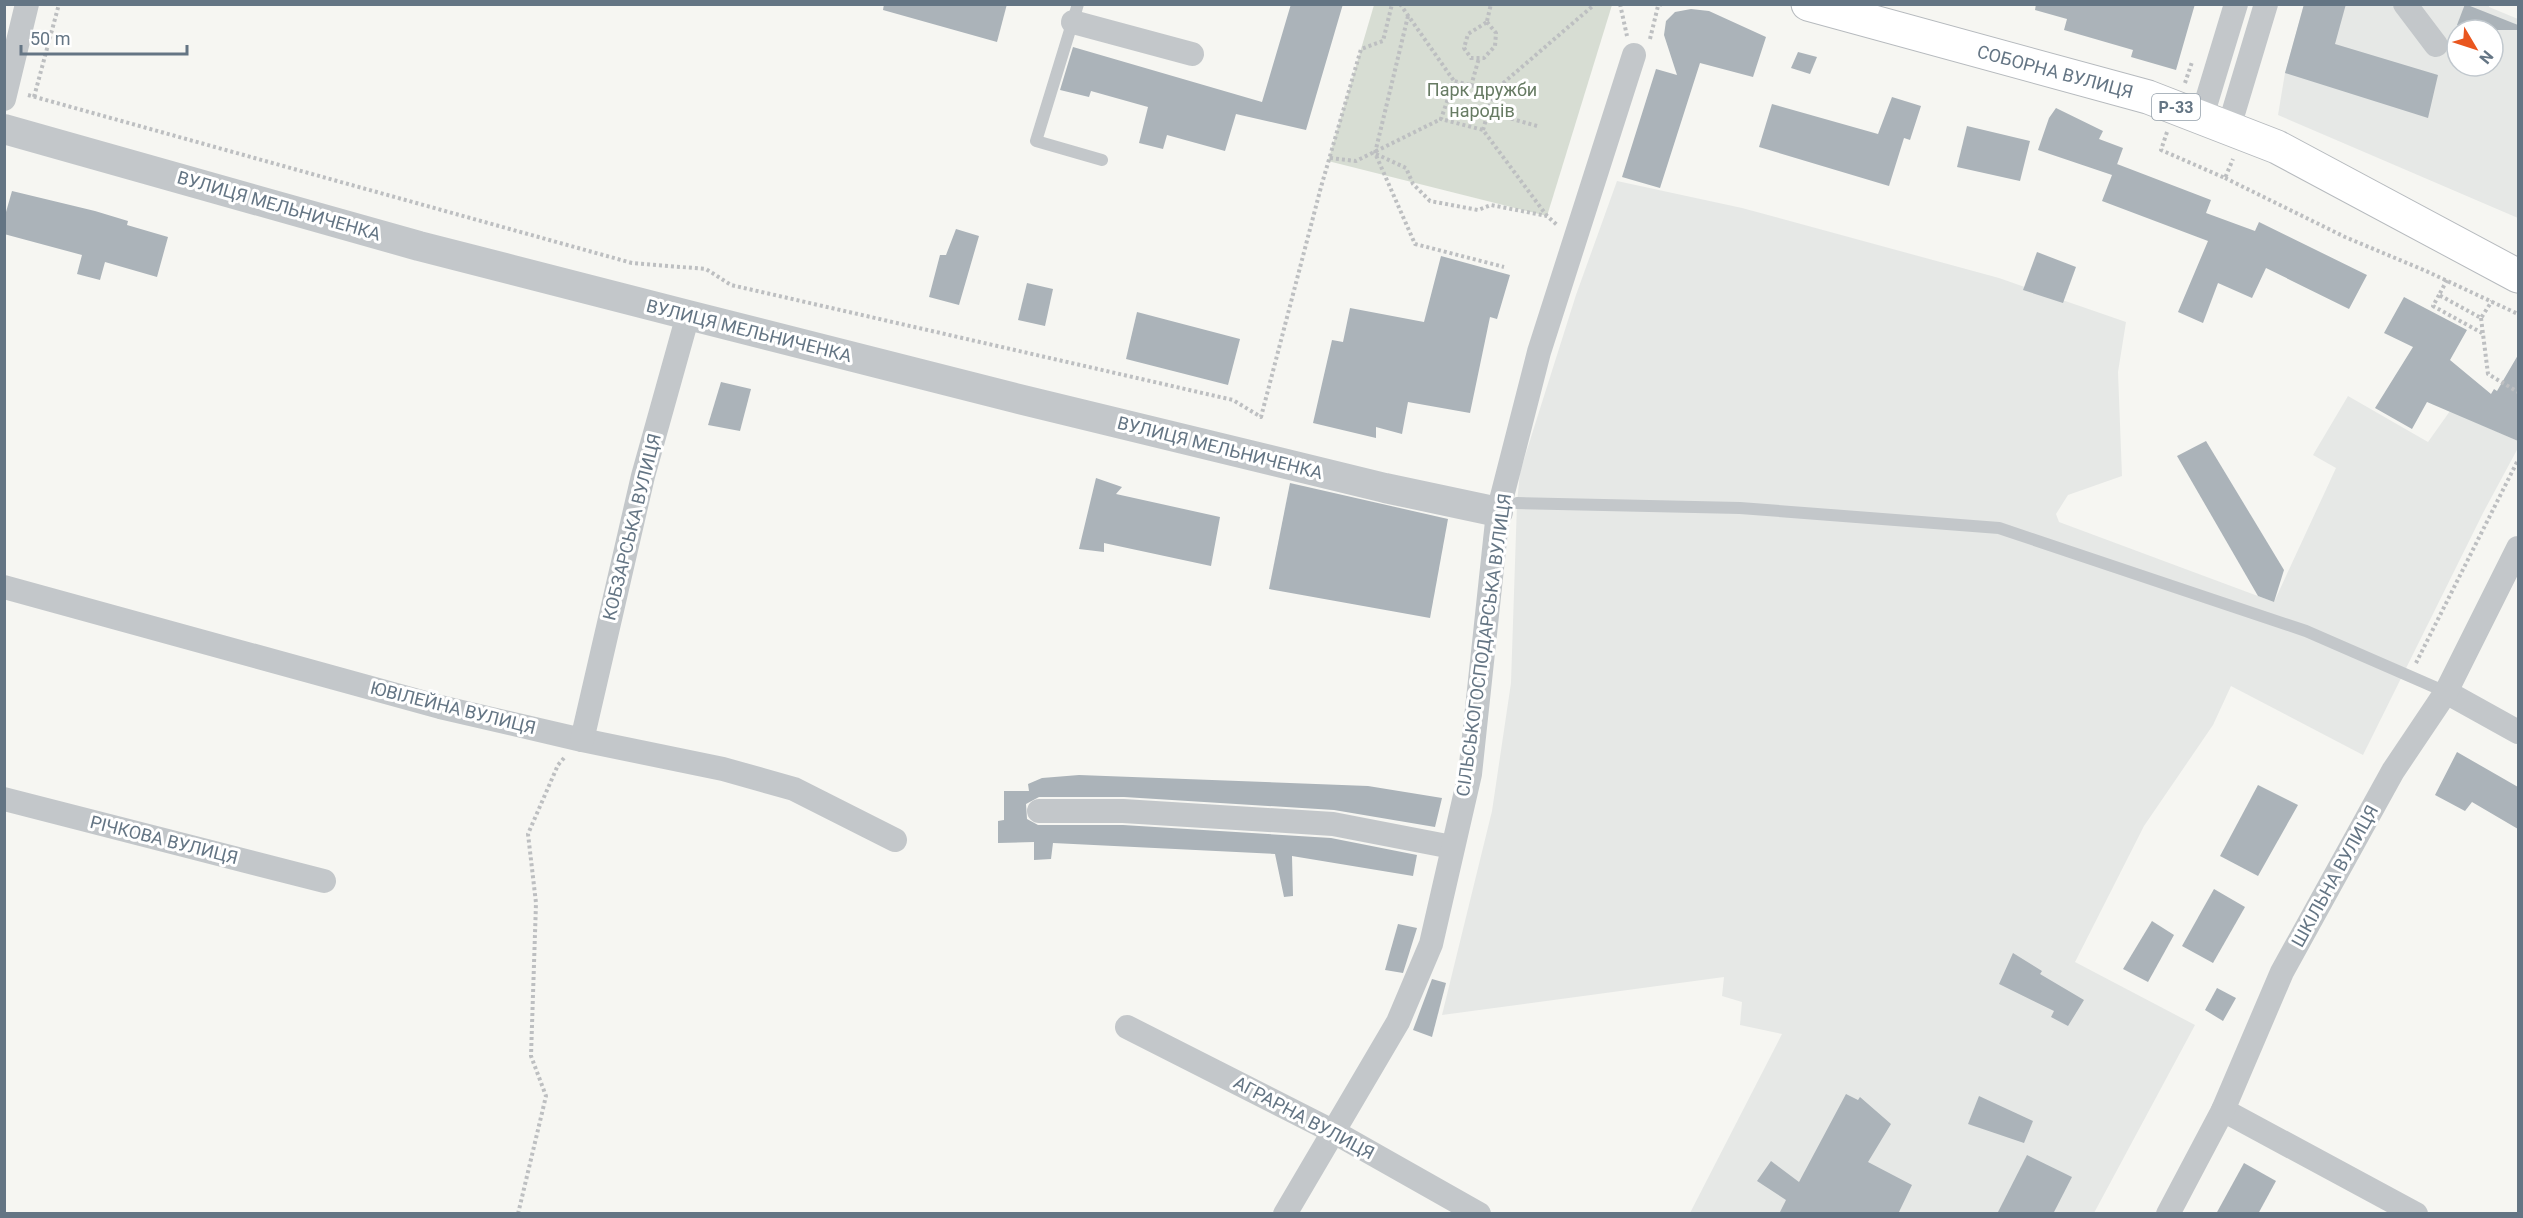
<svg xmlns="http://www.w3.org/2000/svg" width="2523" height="1218" viewBox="0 0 2523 1218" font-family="Roboto,sans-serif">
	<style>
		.built { fill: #e6e8e6; fill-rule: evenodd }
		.green { fill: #d7ddd3 }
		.building { fill: #abb3b9 }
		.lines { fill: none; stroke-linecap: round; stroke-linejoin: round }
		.primary-casing { stroke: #b6babe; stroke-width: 35 }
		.path { stroke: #bdbfc1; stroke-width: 4; stroke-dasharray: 3 3; stroke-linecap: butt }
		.service { stroke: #c3c7ca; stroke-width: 12 }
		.minor { stroke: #c3c7ca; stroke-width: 24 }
		.tertiary { stroke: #c3c7ca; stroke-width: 30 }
		.primary { stroke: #fff; stroke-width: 33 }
		.labels { text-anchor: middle; stroke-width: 6; stroke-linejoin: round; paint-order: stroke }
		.shield { fill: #fff; stroke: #929ea9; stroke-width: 1.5 }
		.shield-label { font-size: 16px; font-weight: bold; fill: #647584 }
		.street-label { font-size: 18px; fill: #647584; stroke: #fff }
		.park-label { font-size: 18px; fill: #677b63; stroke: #fff }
	</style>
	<rect width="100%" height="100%" fill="#f6f6f2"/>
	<g class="built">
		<path d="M2304 5H2489V7L2518 19V218L2278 115 2285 73ZM2457 30H2493V66H2457Z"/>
		<polygon points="1617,181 1742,208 1999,278 2126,322 2118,372 2122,476 2068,495 2056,514 2059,522 2274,602 2336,468 2313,455 2348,396 2428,442 2450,411 2518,441 2518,448 2483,513 2363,755 2231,686 2213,725 2144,826 2075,962 2195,1025 2094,1213 1690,1213 1782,1034 1740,1025 1742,1002 1722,996 1724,977 1442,1015 1492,811 1511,683 1517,503 1520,472 1576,295"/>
	</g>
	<polygon class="green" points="1374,5 1612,5 1547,216 1328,161"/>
	<g class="building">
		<polygon points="884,4 1007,4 997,42 883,10"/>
		<polygon points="1291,4 1343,4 1306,130 1236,114 1225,151 1167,135 1163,149 1139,143 1148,107 1091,91 1089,97 1060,90 1073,47 1262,102"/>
		<polygon points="2036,4 2195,4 2176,70 2131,57 2133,50 2064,30 2067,19 2035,10"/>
		<polygon points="2304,4 2346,4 2335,44 2438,75 2428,118 2285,73"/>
		<polygon points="2465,4 2518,25 2518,30 2469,30 2457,25"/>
		<polygon points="1691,9 1709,11 1766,37 1753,77 1700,63 1660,188 1622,177 1656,69 1677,75 1664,35 1666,21 1675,12"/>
		<polygon points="1798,52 1817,57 1810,74 1791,68"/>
		<polygon points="1892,97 1921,106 1910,140 1904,138 1889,186 1759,147 1772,104 1878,134"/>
		<polygon points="2056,108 2103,131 2099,139 2123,148 2115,170 2117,164 2211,200 2206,213 2255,231 2259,222 2367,275 2349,309 2266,268 2252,298 2218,283 2203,323 2178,312 2208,241 2102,201 2112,175 2038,150 2049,118"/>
		<polygon points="1967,126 2030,141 2020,181 1957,167"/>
		<polygon points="12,191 95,211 128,221 127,225 168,237 157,277 105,262 100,280 77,274 82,255 4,234 4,219"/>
		<polygon points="956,229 979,236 959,305 929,297 940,255 946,255"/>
		<polygon points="2037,252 2076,267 2063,303 2023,290"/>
		<polygon points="1441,256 1510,275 1497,319 1490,317 1470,413 1408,402 1402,434 1376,427 1376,438 1313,423 1332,340 1343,342 1350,308 1424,322"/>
		<polygon points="1027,283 1053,289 1045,326 1018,320"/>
		<polygon points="2404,297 2467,330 2450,360 2491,394 2494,389 2497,391 2518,355 2518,441 2427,402 2412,429 2375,408 2413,347 2384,333"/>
		<polygon points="1137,312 1240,339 1228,385 1126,359"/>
		<polygon points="721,382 751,389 740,431 708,425"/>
		<polygon points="2206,441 2284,570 2274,602 2258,596 2177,456"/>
		<polygon points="1096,478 1122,487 1116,494 1220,517 1211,566 1104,543 1104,552 1079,549"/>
		<polygon points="1290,483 1448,519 1430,618 1269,589"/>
		<polygon points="2457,752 2518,787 2518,829 2472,802 2465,811 2435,795"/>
		<polygon points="1079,775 1368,786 1442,798 1435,827 1334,810 1124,797 1039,797 1026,804 1027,819 1038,825 1123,825 1331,838 1417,855 1413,876 1292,856 1293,896 1284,897 1275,854 1053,843 1051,859 1034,860 1034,842 998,843 998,821 1004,820 1004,791 1029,791 1028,784 1042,778"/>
		<polygon points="2258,785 2298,805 2258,876 2220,856"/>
		<polygon points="2214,889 2245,907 2213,963 2182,946"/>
		<polygon points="2152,921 2174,935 2148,982 2123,969"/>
		<polygon points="1398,924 1417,928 1403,973 1385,970"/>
		<polygon points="2013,953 2042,971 2040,974 2084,1000 2068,1026 2051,1017 2054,1011 1999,984"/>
		<polygon points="1432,979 1446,983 1432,1037 1413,1030"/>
		<polygon points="2217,988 2236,998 2223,1021 2205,1010"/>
		<polygon points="1846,1094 1858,1100 1860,1097 1891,1124 1868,1162 1912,1185 1898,1214 1779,1214 1786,1200 1757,1181 1771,1161 1799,1182"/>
		<polygon points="1979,1096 2033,1121 2024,1143 1968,1124"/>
		<polygon points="2027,1155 2072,1177 2053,1214 1997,1214"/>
		<polygon points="2244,1163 2276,1181 2258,1214 2216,1214"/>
	</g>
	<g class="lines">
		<defs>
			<polyline id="primary" points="1808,4 2148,97 2277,147 2518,276"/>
		</defs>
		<use href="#primary" class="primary-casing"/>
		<g class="path">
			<polyline points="1400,4 1454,81"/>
			<polyline points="1620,4 1627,36"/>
			<polyline points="1408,16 1375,153 1415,244 1504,267"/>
			<polyline points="1487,21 1491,4"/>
			<polygon points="1487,22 1496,33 1495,46 1484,58 1471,58 1464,48 1468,34"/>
			<polyline points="1650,39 1658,6 1662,4"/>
			<polyline points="2185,83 2192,62"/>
			<polyline points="1471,86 1479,58"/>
			<polyline points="1494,91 1595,4"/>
			<polyline points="28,95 632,263 706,269 731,285 1233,400 1261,417 1321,187 1361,49 1383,41 1392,4"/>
			<polyline points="34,97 59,4"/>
			<polyline points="1488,112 1537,126"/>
			<polyline points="1483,130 1494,91 1454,81 1441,119 1483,130 1547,216 1557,225"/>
			<polyline points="2167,132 2161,150 2225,178 2233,159"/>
			<polyline points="1376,154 1406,168 1413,184 1430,201 1478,210 1491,205 1547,216"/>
			<polyline points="1330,158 1356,161 1441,119"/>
			<polyline points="2225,178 2345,237 2426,271 2518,314"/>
			<polyline points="2447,280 2439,295 2481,318 2492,301"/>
			<polyline points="2439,295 2433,306 2482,333"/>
			<polyline points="2481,318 2488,374 2518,392"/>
			<polyline points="2416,663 2518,460"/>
			<polyline points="518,1214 546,1096 531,1056 536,903 528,834 558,765 564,758"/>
		</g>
		<g class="service">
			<polyline points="1078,4 1036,141 1102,160"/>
			<polyline points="1517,503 1740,508 1999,528 2306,631 2446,692"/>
		</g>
		<g class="minor">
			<polyline points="2405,4 2436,45"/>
			<polyline points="1073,22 1192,54"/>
			<polyline points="4,99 27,4"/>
			<polyline points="2202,116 2236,4"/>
			<polyline points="2229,127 2266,4"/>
			<polyline points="4,587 440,707 582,740 723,769 794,789 895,840"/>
			<polyline points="2446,692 2518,732"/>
			<polyline points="582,740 643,476 688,315"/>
			<polyline points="4,799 324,881"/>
			<polyline points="1039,811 1123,811 1333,824 1452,847"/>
			<polyline points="1127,1027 1334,1132 1479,1214"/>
			<polyline points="2223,1110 2416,1214"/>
			<polyline points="1285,1214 1398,1022 1431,944 1470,774 1498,512 1539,352 1634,55"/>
			<polyline points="2168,1214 2223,1110 2282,972 2393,771 2446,692 2518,548"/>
		</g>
		<polyline class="tertiary" points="4,129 419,246 688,315 1015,398 1385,488 1498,512"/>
		<use href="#primary" class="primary"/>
	</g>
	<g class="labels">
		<rect class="shield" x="2152" y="94" width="48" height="26" rx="4.5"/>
		<g class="shield-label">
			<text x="2176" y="113">Р-33</text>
		</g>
		<g class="street-label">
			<text transform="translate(2055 72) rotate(15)" y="6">СОБОРНА ВУЛИЦЯ</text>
			<text transform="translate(279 206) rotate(16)" y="6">ВУЛИЦЯ МЕЛЬНИЧЕНКА</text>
			<text transform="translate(749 331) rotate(14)" y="6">ВУЛИЦЯ МЕЛЬНИЧЕНКА</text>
			<text transform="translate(1220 448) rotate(14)" y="6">ВУЛИЦЯ МЕЛЬНИЧЕНКА</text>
			<text transform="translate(632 527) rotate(-76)" y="6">КОБЗАРСЬКА ВУЛИЦЯ</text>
			<text transform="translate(1484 645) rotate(-82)" y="6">СІЛЬСЬКОГОСПОДАРСЬКА ВУЛИЦЯ</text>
			<text transform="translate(453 708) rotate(14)" y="6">ЮВІЛЕЙНА ВУЛИЦЯ</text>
			<text transform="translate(164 840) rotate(14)" y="6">РІЧКОВА ВУЛИЦЯ</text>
			<text transform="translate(2335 876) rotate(-61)" y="6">ШКІЛЬНА ВУЛИЦЯ</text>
			<text transform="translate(1304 1118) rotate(28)" y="6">АГРАРНА ВУЛИЦЯ</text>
		</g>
		<g class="park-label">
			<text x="1482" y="96">Парк дружби<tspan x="1482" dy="21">народів</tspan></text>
		</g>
	</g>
	<rect width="2523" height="1218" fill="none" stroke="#647584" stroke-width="12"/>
	<g transform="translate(2475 48) rotate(129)"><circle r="28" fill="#ffffff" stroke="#c1c8ce" stroke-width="1.5"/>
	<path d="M0-4.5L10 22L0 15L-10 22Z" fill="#e9561f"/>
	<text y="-9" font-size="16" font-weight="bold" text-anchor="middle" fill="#647584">N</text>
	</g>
	<path d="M21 45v9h166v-9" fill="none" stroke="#647584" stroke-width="3"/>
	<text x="30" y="45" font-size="18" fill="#647584" stroke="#ffffff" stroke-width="4.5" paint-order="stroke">50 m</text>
</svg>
